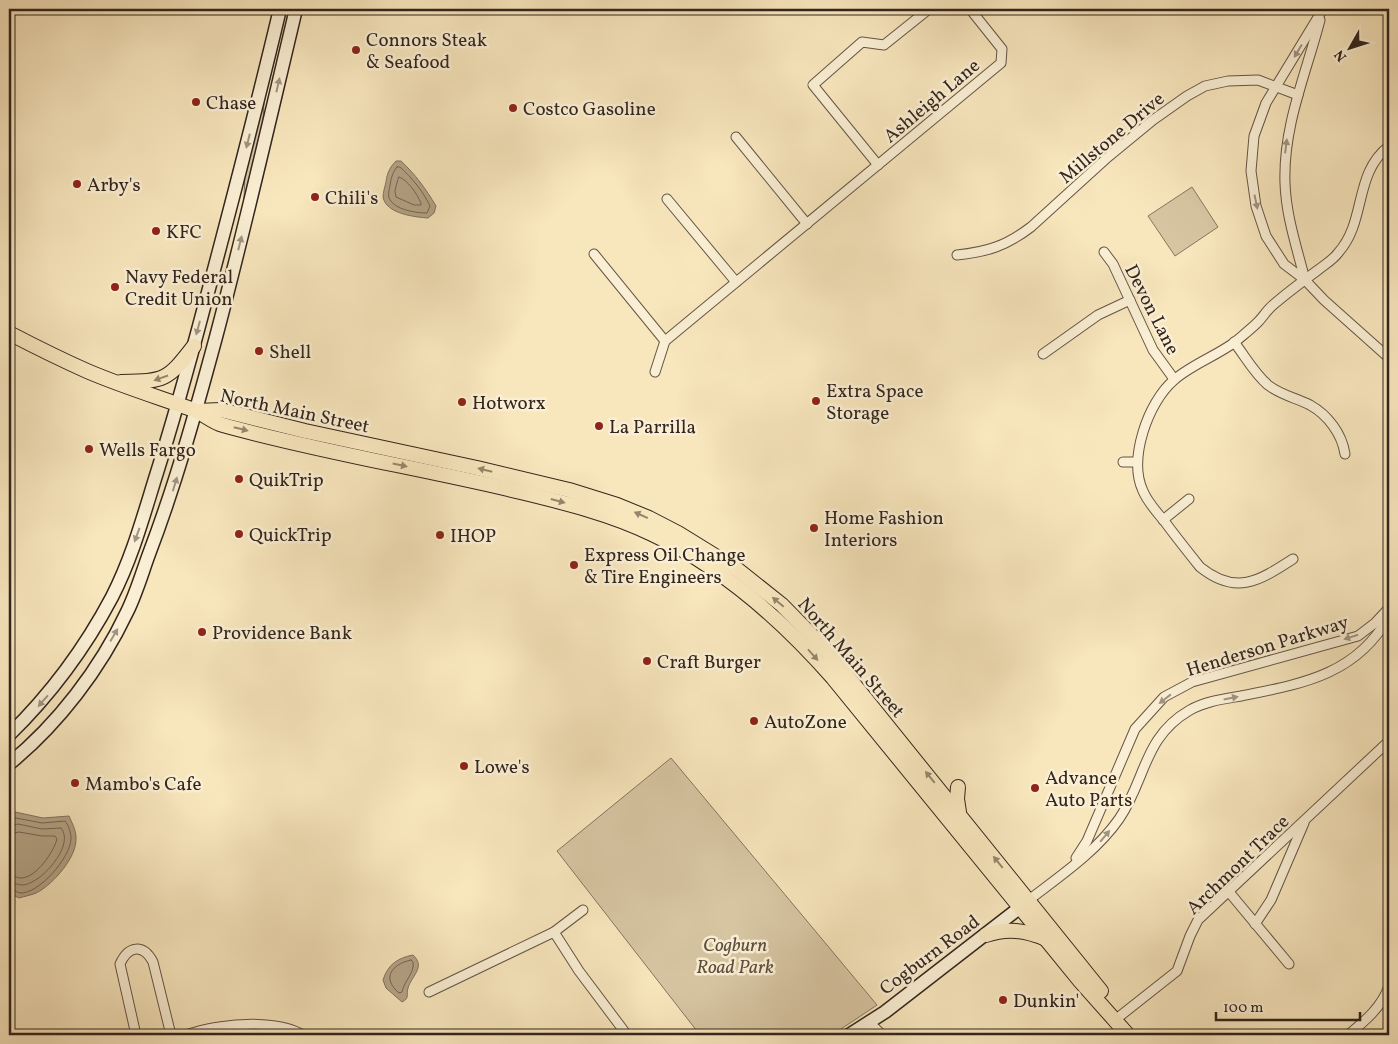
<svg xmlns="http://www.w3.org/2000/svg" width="1398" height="1044" viewBox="0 0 1398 1044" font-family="Vollkorn,serif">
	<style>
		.green { fill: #d7c5a2; stroke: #857560 }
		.water { fill: #b5a487; stroke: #81715d }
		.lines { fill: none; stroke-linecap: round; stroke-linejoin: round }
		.shore { stroke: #746452; stroke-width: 1 }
		.street-casing { stroke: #645545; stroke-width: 11 }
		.secondary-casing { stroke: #33251d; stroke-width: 15 }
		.primary-casing { stroke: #33251d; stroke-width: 16 }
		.street { stroke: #faefd4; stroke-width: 9 }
		.secondary { stroke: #faefd4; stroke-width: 12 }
		.primary { stroke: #f8e6bd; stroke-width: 14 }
		.oneway { fill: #a09482 }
		.oneway2 { fill: #96866d }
		.poi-dot { fill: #8f2418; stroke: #faefd4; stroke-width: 2 }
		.labels { text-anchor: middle; stroke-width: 5; stroke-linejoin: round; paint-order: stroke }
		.poi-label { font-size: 19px; fill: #33251d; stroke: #faefd4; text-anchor: start }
		.street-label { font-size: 19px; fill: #33251d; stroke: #faefd4 }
		.park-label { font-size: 19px; font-style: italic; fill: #5c4d3e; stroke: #faefd4 }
	</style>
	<rect width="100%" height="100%" fill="#f8e6bd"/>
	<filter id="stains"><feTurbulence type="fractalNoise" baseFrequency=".004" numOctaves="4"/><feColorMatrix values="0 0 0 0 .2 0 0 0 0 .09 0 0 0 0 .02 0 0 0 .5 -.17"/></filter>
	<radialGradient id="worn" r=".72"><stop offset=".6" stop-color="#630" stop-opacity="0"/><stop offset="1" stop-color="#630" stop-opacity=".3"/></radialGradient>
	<g class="green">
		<polygon points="264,102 263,122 244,198 245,173"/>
		<polygon points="1192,187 1218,227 1175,256 1148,216"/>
		<polygon points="671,758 877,1005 832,1035 700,1035 557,851"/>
	</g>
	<g class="water">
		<path d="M396 161H401C415 174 426 189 436 206L434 213 428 218C415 217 386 214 383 197 383 193 385 186 386 182 387 173 390 167 396 161Z"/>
		<path d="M15 812 43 818 69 816C72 823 76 830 76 838 77 857 54 883 38 892 33 895 25 896 19 898L9 893V816Z"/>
		<path d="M413 955C426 967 412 975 408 988 406 995 410 998 402 1002L386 988 383 980C388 964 398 958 413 955Z"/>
	</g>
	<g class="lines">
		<g class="shore">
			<path d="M397 167H400C412 178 423 191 430 206L427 213C416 213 394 210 389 198 388 194 389 190 390 186 391 179 392 173 397 167Z"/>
			<path d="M399 177C408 180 417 194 421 203V205H414L396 197 395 191Z"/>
			<path d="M9 820 16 818 42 823 65 821C69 826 71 833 71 839 70 858 39 894 20 893 16 892 13 889 9 889"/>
			<path d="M9 826 18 824 42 829 61 828C74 844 47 875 32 882 21 888 19 883 9 883"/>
			<path d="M9 834 19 832 42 836H55L57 839C54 851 36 879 20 878 17 878 13 875 9 875"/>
			<path d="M411 960 413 962C415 973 404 981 402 992L399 993C381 978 392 964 411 960Z"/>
		</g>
		<defs>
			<g id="street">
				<polyline points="1323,9 1266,103 1254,136 1251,171 1256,206 1266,236 1284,264 1305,280 1324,300 1389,358"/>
				<polyline points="736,137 807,224"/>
				<polyline points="878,165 813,85 862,42 884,45 929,9"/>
				<polyline points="667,199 736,282"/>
				<polyline points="1104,252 1113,264 1153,350 1174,379"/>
				<polyline points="594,254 665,341"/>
				<path d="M957 255C987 252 1006 246 1031 227L1108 157 1153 120 1187 96 1205 86 1228 81 1258 80 1298 95"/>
				<path d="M1305 280C1297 248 1286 216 1285 183 1283 126 1306 74 1320 20"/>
				<path d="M1234 342C1245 356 1254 373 1268 385 1281 395 1296 398 1310 405 1328 415 1342 434 1345 454"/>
				<polyline points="1043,354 1098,315 1130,300"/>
				<polyline points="655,372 665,341 1001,63 1002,49 970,9"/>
				<polyline points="1123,462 1137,462"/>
				<polyline points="1163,520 1189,499"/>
				<path d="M1293 559C1259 581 1236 596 1200 567 1188 552 1176 537 1165 522 1157 512 1148 503 1143 491 1128 459 1148 402 1174 380 1191 365 1216 356 1235 342 1242 336 1251 329 1258 322 1263 317 1267 310 1273 305 1287 293 1303 281 1318 270 1324 265 1333 260 1338 253 1367 221 1353 174 1389 146"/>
				<polyline points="1076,858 1087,841 1135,729 1164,697 1192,682 1358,636 1375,623 1389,608"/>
				<polyline points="1229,892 1289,964"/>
				<path d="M1029 900C1060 876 1096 852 1119 819 1146 780 1143 737 1190 710 1206 701 1224 699 1241 696 1301 684 1357 675 1389 616"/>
				<polyline points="1255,924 1271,900 1304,823"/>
				<polyline points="554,932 583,910"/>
				<polyline points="429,992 554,932 579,971 627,1035"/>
				<polyline points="1120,1016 1177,971 1190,936 1198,920 1389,741"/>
				<polyline points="869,1022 882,1035"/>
				<path d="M136 1035 120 964C128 946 143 943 153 962L171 1035"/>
				<path d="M185 1035C196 1032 208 1028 219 1027 244 1023 282 1022 303 1035"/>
				<path d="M1348 1035C1365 1021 1382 1007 1389 986"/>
			</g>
			<g id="secondary">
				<path d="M9 735C52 693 84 650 112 597 131 560 142 521 154 482 172 425 188 368 203 311 230 210 256 110 280 9"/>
				<path d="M9 764C58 724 100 669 127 612 136 594 142 573 149 554 176 483 196 411 216 337 245 228 270 118 296 9"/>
				<polyline points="849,1035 885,1012 1027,902"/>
			</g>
			<g id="primary">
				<path d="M9 333C34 346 60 359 87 371 122 386 158 397 194 410 204 414 212 422 223 425 316 451 414 467 508 489 557 501 607 512 652 534 723 567 782 620 833 678L1080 981 1128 1035"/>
				<path d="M121 382C165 381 167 381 194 346"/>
				<polyline points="197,411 221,410 305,431 477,468 569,490 617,505 649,518 678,533 738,570 782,605 827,651 1101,991"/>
				<polyline points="958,787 957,799 959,812"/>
				<path d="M986 935C1007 928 1025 930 1046 939"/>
			</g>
		</defs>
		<use href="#street" class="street-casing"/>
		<use href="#secondary" class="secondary-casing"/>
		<use href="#primary" class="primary-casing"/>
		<use href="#street" class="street"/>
		<use href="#secondary" class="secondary"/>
		<use href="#primary" class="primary"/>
	</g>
	<defs><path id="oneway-solid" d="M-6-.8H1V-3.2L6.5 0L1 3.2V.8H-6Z" transform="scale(1.25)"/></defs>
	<g class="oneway">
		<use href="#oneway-solid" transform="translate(1298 51) rotate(121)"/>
		<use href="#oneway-solid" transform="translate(278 85) rotate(-77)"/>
		<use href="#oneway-solid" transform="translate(248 141) rotate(104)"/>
		<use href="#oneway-solid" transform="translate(1286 146) rotate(-83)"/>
		<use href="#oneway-solid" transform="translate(1256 202) rotate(78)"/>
		<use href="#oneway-solid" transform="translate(240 243) rotate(-76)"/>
		<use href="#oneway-solid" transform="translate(198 328) rotate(105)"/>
		<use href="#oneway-solid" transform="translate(175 484) rotate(-73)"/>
		<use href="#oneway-solid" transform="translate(137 535) rotate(110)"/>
		<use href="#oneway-solid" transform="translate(114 635) rotate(-60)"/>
		<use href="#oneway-solid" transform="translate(1351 637) rotate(162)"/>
		<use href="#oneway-solid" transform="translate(1231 698) rotate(-11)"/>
		<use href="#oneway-solid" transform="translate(1165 699) rotate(142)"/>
		<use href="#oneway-solid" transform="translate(43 701) rotate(131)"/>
		<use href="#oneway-solid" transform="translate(1105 836) rotate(-50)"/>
	</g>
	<g class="oneway2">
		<use href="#oneway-solid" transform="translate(161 378) rotate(161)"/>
		<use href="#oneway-solid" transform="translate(241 429) rotate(14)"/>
		<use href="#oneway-solid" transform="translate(400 465) rotate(12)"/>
		<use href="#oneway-solid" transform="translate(485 470) rotate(-166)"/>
		<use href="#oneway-solid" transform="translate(558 501) rotate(15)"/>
		<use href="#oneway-solid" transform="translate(641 515) rotate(-156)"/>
		<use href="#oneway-solid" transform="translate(778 602) rotate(-140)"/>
		<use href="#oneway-solid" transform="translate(813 655) rotate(48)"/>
		<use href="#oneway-solid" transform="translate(930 777) rotate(-129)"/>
		<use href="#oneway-solid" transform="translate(998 862) rotate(-129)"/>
	</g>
	<g class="poi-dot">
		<circle cx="356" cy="50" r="5"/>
		<circle cx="196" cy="102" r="5"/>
		<circle cx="513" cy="108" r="5"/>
		<circle cx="77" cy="184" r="5"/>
		<circle cx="315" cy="197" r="5"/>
		<circle cx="156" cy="231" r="5"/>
		<circle cx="115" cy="287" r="5"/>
		<circle cx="259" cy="351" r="5"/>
		<circle cx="816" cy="401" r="5"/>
		<circle cx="462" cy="402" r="5"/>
		<circle cx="599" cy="426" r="5"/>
		<circle cx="89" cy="449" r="5"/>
		<circle cx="239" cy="479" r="5"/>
		<circle cx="814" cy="528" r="5"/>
		<circle cx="239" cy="534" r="5"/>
		<circle cx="440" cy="535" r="5"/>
		<circle cx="574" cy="565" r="5"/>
		<circle cx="202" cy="632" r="5"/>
		<circle cx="647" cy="661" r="5"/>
		<circle cx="754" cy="721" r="5"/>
		<circle cx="464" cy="766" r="5"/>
		<circle cx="75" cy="783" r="5"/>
		<circle cx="1035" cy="788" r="5"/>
		<circle cx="1003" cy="1000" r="5"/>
	</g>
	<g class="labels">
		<g class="poi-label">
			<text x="366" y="46">Connors Steak<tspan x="366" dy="22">&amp; Seafood</tspan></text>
			<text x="206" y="109">Chase</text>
			<text x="523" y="115">Costco Gasoline</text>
			<text x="87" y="191">Arby's</text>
			<text x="325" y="204">Chili's</text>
			<text x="166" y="238">KFC</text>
			<text x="125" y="283">Navy Federal<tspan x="125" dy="22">Credit Union</tspan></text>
			<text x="269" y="358">Shell</text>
			<text x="826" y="397">Extra Space<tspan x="826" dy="22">Storage</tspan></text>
			<text x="472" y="409">Hotworx</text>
			<text x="609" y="433">La Parrilla</text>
			<text x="99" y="456">Wells Fargo</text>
			<text x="249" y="486">QuikTrip</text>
			<text x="824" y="524">Home Fashion<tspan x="824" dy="22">Interiors</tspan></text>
			<text x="249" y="541">QuickTrip</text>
			<text x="450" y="542">IHOP</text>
			<text x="584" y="561">Express Oil Change<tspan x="584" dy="22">&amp; Tire Engineers</tspan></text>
			<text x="212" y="639">Providence Bank</text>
			<text x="657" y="668">Craft Burger</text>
			<text x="764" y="728">AutoZone</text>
			<text x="474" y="773">Lowe's</text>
			<text x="1045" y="784">Advance<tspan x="1045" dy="22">Auto Parts</tspan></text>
			<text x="85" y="790">Mambo's Cafe</text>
			<text x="1013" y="1007">Dunkin'</text>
		</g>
		<g class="street-label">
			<text transform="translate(931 100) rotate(-40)" y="7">Ashleigh Lane</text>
			<text transform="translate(1111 137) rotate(-40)" y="7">Millstone Drive</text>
			<text transform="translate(1153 309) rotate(63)" y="7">Devon Lane</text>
			<text transform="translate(295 410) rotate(12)" y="7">North Main Street</text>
			<text transform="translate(1267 645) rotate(-17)" y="7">Henderson Parkway</text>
			<text transform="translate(852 657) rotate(49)" y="7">North Main Street</text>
			<text transform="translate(1237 864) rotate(-44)" y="7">Archmont Trace</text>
			<text transform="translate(929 954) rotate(-37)" y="7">Cogburn Road</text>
		</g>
		<g class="park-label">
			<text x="735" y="951">Cogburn<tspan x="735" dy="22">Road Park</tspan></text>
		</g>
	</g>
	<rect width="1398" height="1044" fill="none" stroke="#f8e6bd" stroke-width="30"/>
	<rect x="10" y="10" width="1378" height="1024" fill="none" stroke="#33251d" stroke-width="2.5"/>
	<rect x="15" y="15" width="1368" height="1014" fill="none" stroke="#33251d"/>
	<g transform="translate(1350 48) rotate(231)" stroke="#faefd4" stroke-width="4" paint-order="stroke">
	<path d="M0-4L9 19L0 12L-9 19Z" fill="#33251d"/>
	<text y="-8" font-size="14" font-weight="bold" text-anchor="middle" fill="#33251d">N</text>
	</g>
	<path d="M1216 1012v8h144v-8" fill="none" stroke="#33251d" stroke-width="2.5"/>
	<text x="1223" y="1012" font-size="15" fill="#33251d" stroke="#faefd4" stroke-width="4" paint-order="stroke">100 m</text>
	<rect width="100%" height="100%" filter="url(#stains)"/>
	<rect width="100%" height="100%" fill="url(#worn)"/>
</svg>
